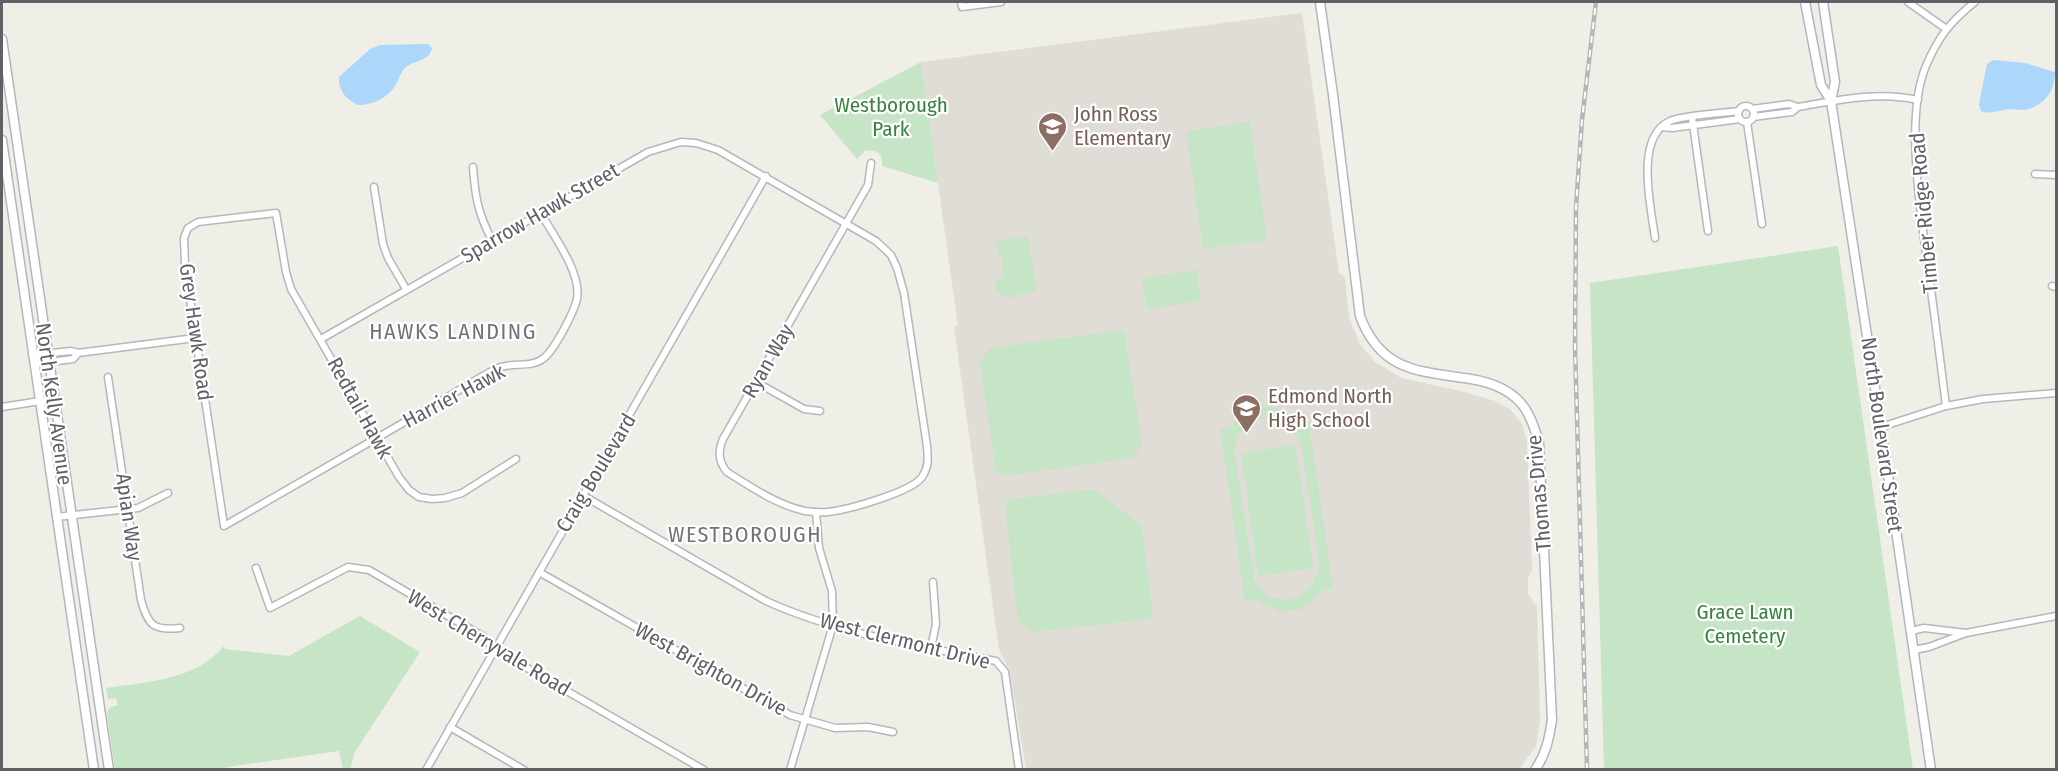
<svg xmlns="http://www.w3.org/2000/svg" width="2058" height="771" viewBox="0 0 2058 771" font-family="'Fira Sans Condensed',sans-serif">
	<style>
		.education { fill: #dfddd5 }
		.green { fill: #c5e5c6; fill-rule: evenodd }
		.water { fill: #add7fa }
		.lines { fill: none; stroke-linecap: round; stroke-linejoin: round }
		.street-casing { stroke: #b4b7bb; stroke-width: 9 }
		.secondary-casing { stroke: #b3b6ba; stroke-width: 11 }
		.street { stroke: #fff; stroke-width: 6 }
		.secondary { stroke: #fff; stroke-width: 8 }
		.rail-casing { stroke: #b5b6b6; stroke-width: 4.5 }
		.rail { stroke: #fff; stroke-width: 2; stroke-dasharray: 7; stroke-linecap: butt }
		.labels { text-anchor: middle; stroke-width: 4.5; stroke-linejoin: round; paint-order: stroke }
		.park-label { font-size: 21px; fill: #3b813f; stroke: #fff }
		.education-label { font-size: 21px; fill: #785e54; stroke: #fff; text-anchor: start }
		.street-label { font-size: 21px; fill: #5e6266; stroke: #fff }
		.neighbourhood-label { font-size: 22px; letter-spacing: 1.5px; fill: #6f7478; stroke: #fff }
	</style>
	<rect width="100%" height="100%" fill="#efeee7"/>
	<polygon class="education" points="1302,13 1339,273 1345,278 1349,318 1360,344 1374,361 1401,378 1461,391 1495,401 1510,409 1522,424 1527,441 1532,570 1528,577 1528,594 1537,607 1540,721 1536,746 1519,770 1026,769 1010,672 999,649 954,327 958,326 921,62"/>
	<g class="green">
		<path d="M921 62 938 183 882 166C883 154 877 149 865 151L857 159 820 115Z"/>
		<polygon points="1250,122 1267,240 1203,249 1186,131"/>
		<polygon points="1025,236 1028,238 1037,290 1009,298 997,292 995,280 1004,278 1002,262 995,242"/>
		<polygon points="1838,246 1913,769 1604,769 1590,283"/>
		<polygon points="1197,270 1201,301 1147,309 1142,278"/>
		<polygon points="1124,330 1142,444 1132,458 1004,476 996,472 980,362 990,348"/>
		<path d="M1263 407C1283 406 1293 419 1308 417L1333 588 1323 590 1313 601 1302 607 1303 609 1279 612 1278 610 1266 606 1255 599 1245 601 1220 430 1230 428 1241 416ZM1271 417C1285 420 1294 427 1300 440L1319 562C1318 601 1272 615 1254 579L1235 455C1234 432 1249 419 1271 417Z"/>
		<polygon points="1296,445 1313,568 1258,576 1241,453"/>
		<polygon points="1095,489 1142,527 1152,609 1150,619 1033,632 1018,621 1005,505 1012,499"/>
		<path d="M360 616 420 652 355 752 350 769H343L339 751 227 767 226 769H115L107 714 109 708 118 705 116 698 108 699 106 688C147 682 196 680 224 646L225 649 289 656Z"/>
	</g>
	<g class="water">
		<path d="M428 44 432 48C429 63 413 59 404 69 400 74 398 81 395 86 388 98 372 105 359 105 347 101 338 90 339 77L370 49 380 45Z"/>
		<path d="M1993 60 2025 63 2055 72C2054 90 2048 102 2029 109 2023 111 2016 109 2010 109 1999 110 1991 115 1981 111L1979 104 1987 64Z"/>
	</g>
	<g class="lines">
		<defs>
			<g id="street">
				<polyline points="961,2 962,7 1001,2"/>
				<polyline points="1908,2 1945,28"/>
				<circle cx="1746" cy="114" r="8"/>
				<polyline points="1752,109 1789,104 1798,107"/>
				<polyline points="1692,117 1708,231"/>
				<path d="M1753 117 1792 112 1798 107C1838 100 1878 91 1918 100"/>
				<polyline points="1747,122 1762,224"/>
				<polyline points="1662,127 1672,128 1740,119"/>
				<path d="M473 167C475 196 478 214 492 240"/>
				<polyline points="2035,174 2056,175"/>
				<polyline points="374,187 383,244 388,258 406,289"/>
				<path d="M1655 238C1651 207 1634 137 1670 121 1682 115 1724 113 1739 111"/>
				<polyline points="2052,286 2056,287"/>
				<path d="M321 339 648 152 681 142 696 143 718 150 876 241 891 255 897 268 904 293 927 446C928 458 929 467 922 477 912 492 847 510 828 512 821 513 813 512 805 511 777 505 751 487 727 472 718 461 718 451 723 439L868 185 871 163"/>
				<polyline points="32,355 71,351 78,353 195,338"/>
				<polyline points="34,364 73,359 78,353"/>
				<path d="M108 377 141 600C148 625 153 631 180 628"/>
				<polyline points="756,382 804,409 820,411"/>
				<path d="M1946 406C1940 358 1934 310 1927 261 1920 208 1905 115 1926 66 1938 37 1951 21 1975 2"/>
				<polyline points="2,407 53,399"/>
				<polyline points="1881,427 1946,406 1983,399 2056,393"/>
				<path d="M516 459 462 493 445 498 432 499 419 497 409 490 399 477 291 289 286 272 276 213 198 222 188 228 184 238 185 265 224 526C290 488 356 450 422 412 446 399 472 381 496 369 511 361 531 369 544 358 555 349 574 312 577 299 582 273 553 235 540 212"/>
				<path d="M582 495 766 601C839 634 919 646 996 661L1005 672 1019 770"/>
				<polyline points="56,517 138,508 168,493"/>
				<polyline points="256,568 270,608 348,567 369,570 484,637 494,649 704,770"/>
				<polyline points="539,572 790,715 835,728 868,727 893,732"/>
				<polyline points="1911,631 1924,628 1966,633 1929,647 1914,650"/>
				<polyline points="1966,633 2056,616"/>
				<polyline points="931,648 936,624 933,582"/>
				<polyline points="450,727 524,770"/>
				<polyline points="426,770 766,176"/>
				<polyline points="790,770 833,625 832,591 819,548 816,512"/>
			</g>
			<g id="secondary">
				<path d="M1320 2 1333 95 1360 316C1381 372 1419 371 1471 379 1489 382 1507 388 1520 402 1530 413 1535 429 1539 443L1552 720C1549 739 1546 754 1535 770"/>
				<polyline points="1805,2 1821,85 1831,101"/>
				<polyline points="1823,2 1835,82 1831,101 1881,427 1931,770"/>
				<polyline points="2,39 109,770"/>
				<polyline points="2,140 94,770"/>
			</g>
		</defs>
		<use href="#street" class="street-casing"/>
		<use href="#secondary" class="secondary-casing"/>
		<use href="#street" class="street"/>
		<use href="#secondary" class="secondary"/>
		<defs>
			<polyline id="rail" points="1587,770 1575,347 1576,207 1582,120 1596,2"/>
		</defs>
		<use href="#rail" class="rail-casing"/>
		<use href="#rail" class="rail"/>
	</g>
	<defs>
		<symbol id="school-pin" viewBox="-11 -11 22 30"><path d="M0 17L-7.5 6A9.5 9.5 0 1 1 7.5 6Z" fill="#8d6e63" stroke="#fff"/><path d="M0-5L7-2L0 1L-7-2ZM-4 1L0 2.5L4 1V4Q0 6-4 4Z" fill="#fff"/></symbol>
	</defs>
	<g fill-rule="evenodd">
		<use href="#school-pin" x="1036" y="110" width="33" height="45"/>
		<use href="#school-pin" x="1230" y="392" width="33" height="45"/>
	</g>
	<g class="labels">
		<g class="park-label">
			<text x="891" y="112">Westborough<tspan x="891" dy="24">Park</tspan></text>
			<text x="1745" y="619">Grace Lawn<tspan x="1745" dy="24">Cemetery</tspan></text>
		</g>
		<g class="education-label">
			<text x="1074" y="121">John Ross<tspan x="1074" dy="24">Elementary</tspan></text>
			<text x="1268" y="403">Edmond North<tspan x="1268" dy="24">High School</tspan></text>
		</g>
		<g class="street-label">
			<text transform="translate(540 213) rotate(-30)" y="7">Sparrow Hawk Street</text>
			<text transform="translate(1924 213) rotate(-95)" y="7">Timber Ridge Road</text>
			<text transform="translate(196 332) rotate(82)" y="7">Grey Hawk Road</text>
			<text transform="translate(768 361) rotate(-60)" y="7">Ryan Way</text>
			<text transform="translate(454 396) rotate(-28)" y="7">Harrier Hawk</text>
			<text transform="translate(54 404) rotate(82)" y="7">North Kelly Avenue</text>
			<text transform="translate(360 408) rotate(61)" y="7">Redtail Hawk</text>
			<text transform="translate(1882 435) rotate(82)" y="7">North Boulevard Street</text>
			<text transform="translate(596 473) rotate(-59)" y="7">Craig Boulevard</text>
			<text transform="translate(1539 493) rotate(-95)" y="7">Thomas Drive</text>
			<text transform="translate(129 517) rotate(82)" y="7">Apian Way</text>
			<text transform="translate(905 641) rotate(14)" y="7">West Clermont Drive</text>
			<text transform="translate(489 643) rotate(31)" y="7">West Cherryvale Road</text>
			<text transform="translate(711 669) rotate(29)" y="7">West Brighton Drive</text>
		</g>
		<g class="neighbourhood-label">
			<text x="453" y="339">HAWKS LANDING</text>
			<text x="745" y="542">WESTBOROUGH</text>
		</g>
	</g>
	<rect width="2058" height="771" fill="none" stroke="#5e6266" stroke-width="6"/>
</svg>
